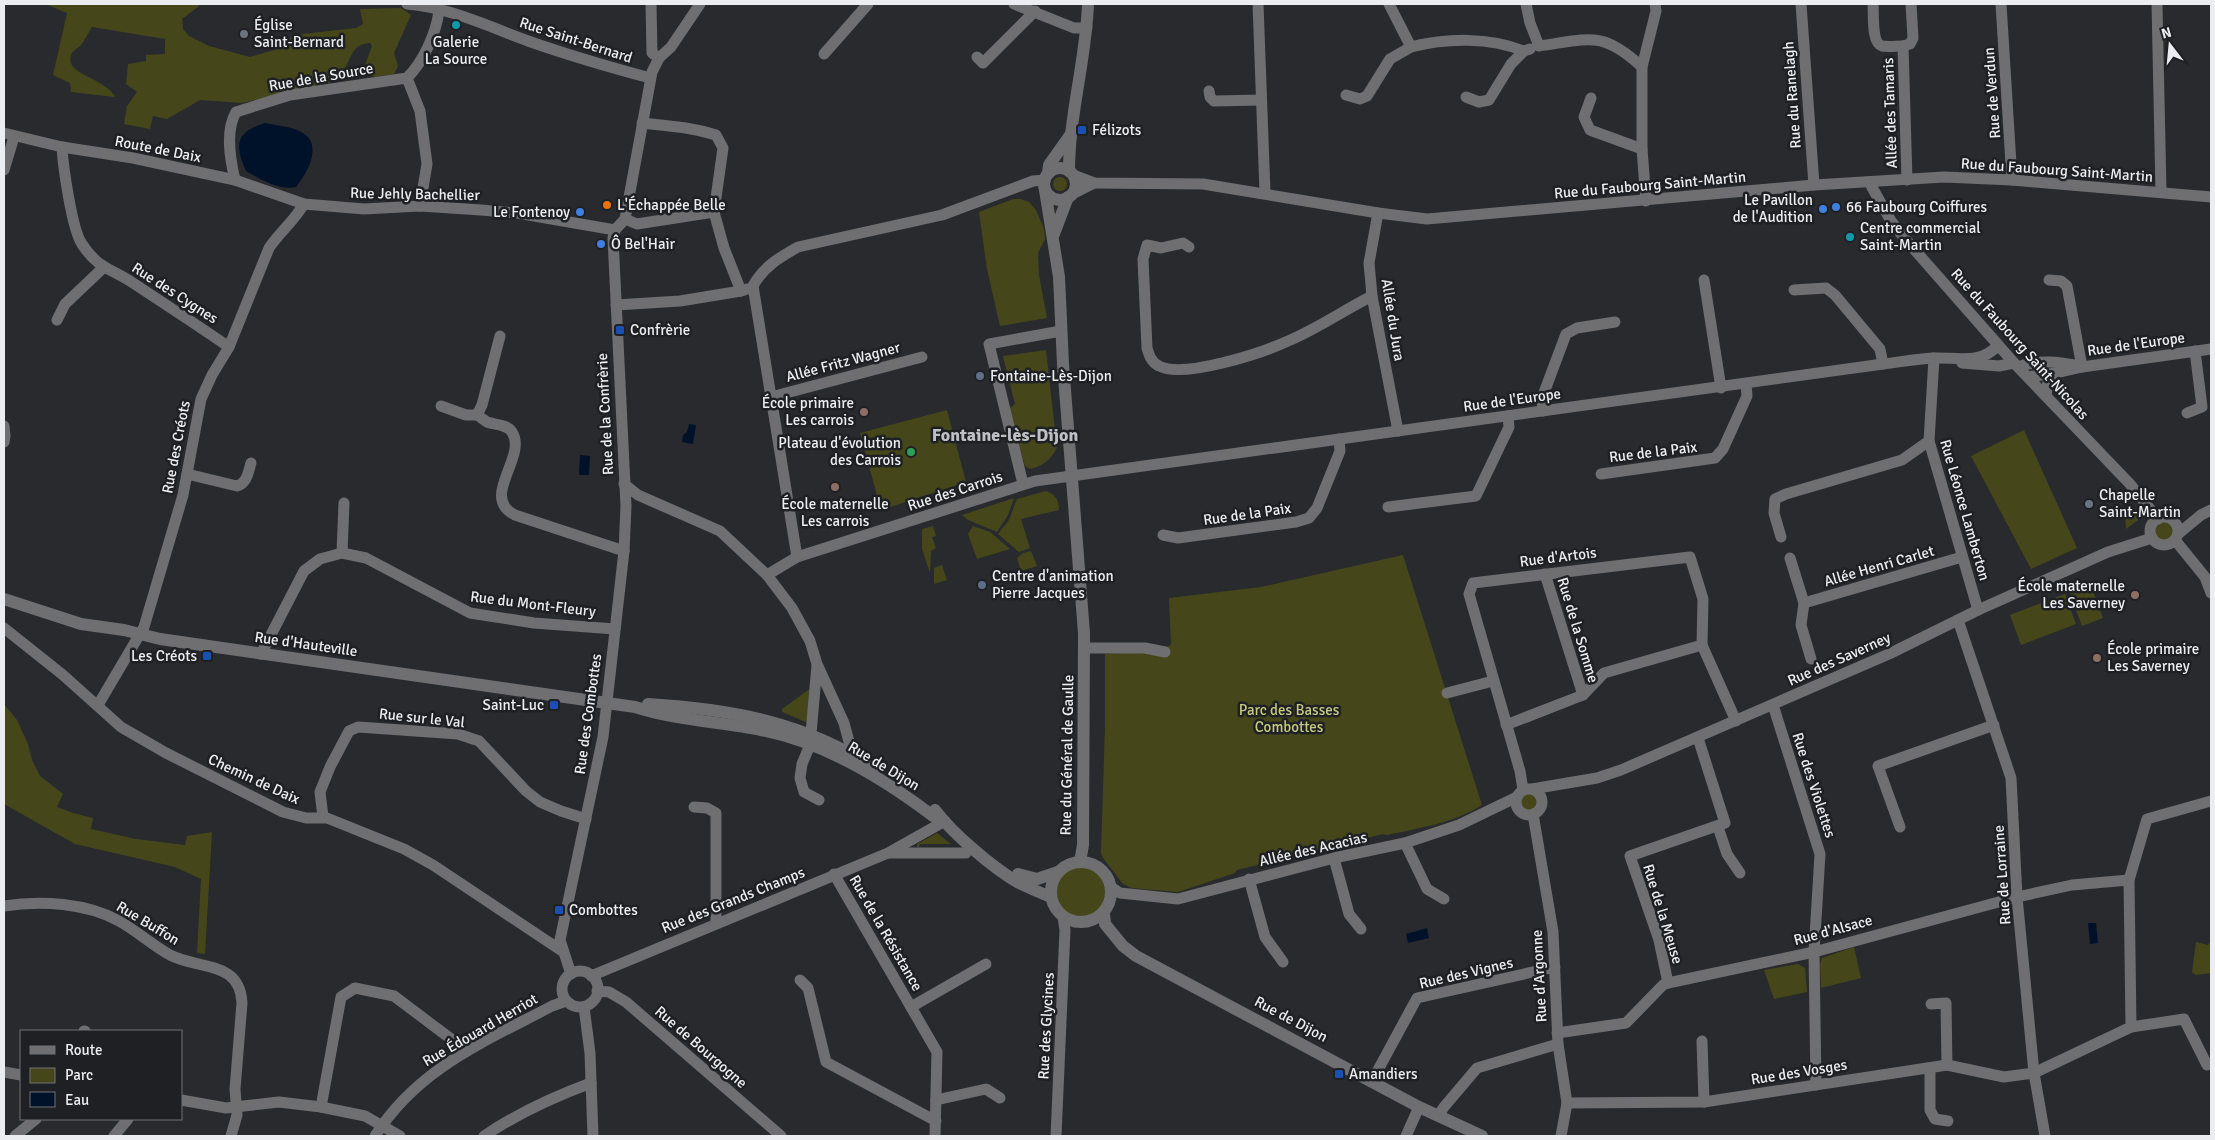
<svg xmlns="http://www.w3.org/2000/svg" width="2215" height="1140" viewBox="0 0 2215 1140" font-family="Signika,sans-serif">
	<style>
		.green { fill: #45471b }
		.water { fill: #001229 }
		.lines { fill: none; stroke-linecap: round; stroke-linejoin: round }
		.minor { stroke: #6f6f71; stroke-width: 11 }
		.tertiary { stroke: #6f6f71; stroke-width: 12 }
		.culture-dot { fill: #0f9aa8; stroke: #1e2024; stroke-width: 2 }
		.worship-dot { fill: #6b7280; stroke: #1e2024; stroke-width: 2 }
		.transit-dot { fill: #1a4fb4; stroke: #1e2024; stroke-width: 2 }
		.food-dot { fill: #e8710a; stroke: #1e2024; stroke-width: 2 }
		.shop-dot { fill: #3f7fe0; stroke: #1e2024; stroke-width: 2 }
		.service-dot { fill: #5c6f8a; stroke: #1e2024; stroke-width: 2 }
		.education-dot { fill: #8d6e63; stroke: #1e2024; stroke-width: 2 }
		.leisure-dot { fill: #2e9e5b; stroke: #1e2024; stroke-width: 2 }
		.labels { text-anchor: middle; stroke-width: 5; stroke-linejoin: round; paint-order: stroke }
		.poi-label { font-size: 15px; fill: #ecedf0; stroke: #1e2024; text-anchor: start }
		.street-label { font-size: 15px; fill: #ecedf0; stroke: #1e2024 }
		.park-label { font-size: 15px; fill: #c6ca7e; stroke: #1e2024 }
		.quarter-label { font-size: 18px; font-weight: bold; fill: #bdc0c5; stroke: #1e2024 }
	</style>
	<rect width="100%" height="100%" fill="#282a2d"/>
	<g class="green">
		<path d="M45 4H198L199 6 182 19 183 29 189 36 209 46 250 57 274 50 294 35 356 28 363 24 360 9 401 8 411 15 394 53 398 66 394 74 375 77 365 73 364 68 372 46 370 43C352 44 352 57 344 70 341 75 336 78 332 82L242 103 200 100 167 119 153 116 150 129 124 124 127 106 137 92 126 84 128 64 146 61V55L165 54V39L92 27C88 33 85 40 81 45 79 47 74 50 72 53 61 75 106 77 115 97L71 92 70 83 53 75 67 13Z"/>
		<circle cx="1060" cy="184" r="7"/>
		<polygon points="1013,199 1021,199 1029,202 1036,210 1044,229 1045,239 1038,253 1039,275 1047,318 1000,326 987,269 979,212"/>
		<path d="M1046 350 1057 448C1050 460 1043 466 1030 469L1025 466 1009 409 1015 404 1003 356Z"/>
		<polygon points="947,410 966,482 881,510 860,433"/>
		<polygon points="2024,430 2077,548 2031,569 1971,456"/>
		<path d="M1046 491C1056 494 1059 501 1059 510L1021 519 1030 548 1019 552 998 534 1009 520 1017 499Z"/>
		<polygon points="1014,498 1008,515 997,532 968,520 962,515"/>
		<polygon points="2130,510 2138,510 2138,520 2126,529 2125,515"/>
		<circle cx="2164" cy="531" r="9"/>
		<polygon points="933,526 936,536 932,537 936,548 931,551 930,573 922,549 922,529"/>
		<polygon points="973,526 990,532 1010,549 977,559 968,534"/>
		<polygon points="1031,551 1037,566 1021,571 1017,558 1023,553"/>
		<path d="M1403 555 1482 805C1454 823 1419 828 1387 835L1383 834 1237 870 1235 873 1178 892 1132 888 1123 884 1103 858 1101 853 1105 726V654L1136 652 1164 657 1166 647 1171 645 1169 598 1261 587Z"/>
		<polygon points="942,565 947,580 934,584 934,568"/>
		<polygon points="2089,581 2103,618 2082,626 2068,588"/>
		<polygon points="2065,594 2076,624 2021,645 2010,615"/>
		<polygon points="811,688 809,720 806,722 782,712 782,709"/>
		<polygon points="4,704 17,720 28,744 32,760 40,776 63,794 57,807 73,813 93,818 91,829 136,839 185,845 187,836 212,832 205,954 197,953 201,879 175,867 75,844 4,804"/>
		<circle cx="1529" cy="801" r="9"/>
		<polygon points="937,833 951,844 920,844 919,847 917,847 917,844"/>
		<circle cx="1081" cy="892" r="25"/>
		<polygon points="2211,941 2211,973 2196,975 2192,972 2196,942 2208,945"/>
		<polygon points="1854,947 1861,978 1821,988 1820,964 1822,958"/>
		<polygon points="1798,964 1805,968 1807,992 1774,999 1764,970"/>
	</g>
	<g class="water">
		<path d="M265 123C278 126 296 126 307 136 321 150 305 176 296 187 280 191 260 179 246 171 234 144 236 132 265 123Z"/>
		<polygon points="689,424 696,425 693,444 682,442 683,435 687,432"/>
		<polygon points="580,455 590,456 589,475 579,475"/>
		<polygon points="2088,923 2096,923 2098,943 2090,944"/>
		<polygon points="1427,928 1429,938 1408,943 1406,934"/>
	</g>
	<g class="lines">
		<g class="minor">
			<path d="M407 4C448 7 490 27 528 41 568 55 609 67 650 78"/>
			<polyline points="651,4 652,53 659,58"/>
			<polyline points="1014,4 1074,28 1087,28"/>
			<polyline points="1258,4 1265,193"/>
			<path d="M1389 4 1411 47C1447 38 1489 37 1524 51"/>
			<path d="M1526 4 1530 23 1539 46C1589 39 1602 30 1642 67"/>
			<polyline points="1801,4 1814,185"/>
			<path d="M1873 4C1874 13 1871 43 1882 46 1888 47 1897 46 1903 46"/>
			<polyline points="2001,4 2012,180"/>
			<polyline points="2157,4 2161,192"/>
			<polyline points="824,54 868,4"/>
			<polyline points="977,57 983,63 1035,11"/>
			<polyline points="407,78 420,111 427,164 420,206"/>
			<polyline points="1209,91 1210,97 1214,101 1261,100"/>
			<polyline points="1346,95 1360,99 1367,96 1390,59 1411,47"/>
			<polyline points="1466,97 1479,102 1489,100 1511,64 1524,51 1530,49"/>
			<polyline points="1591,98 1584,117 1590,130 1642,149"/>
			<path d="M642 123C669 126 690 127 716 135L723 148 714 212 724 248 741 291"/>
			<polyline points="4,133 62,147 133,158 235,180 304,204 364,209 420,206 481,210 517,213 615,230"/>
			<path d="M62 147C63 166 72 230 82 244 97 268 112 269 133 283 165 304 197 325 229 347"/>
			<polyline points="4,170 14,137"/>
			<polyline points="1073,175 1094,183 1203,184 1378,213 1427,219 1814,185 1944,177 2012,180 2211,197"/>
			<path d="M235 180C230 159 225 131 236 112L290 95 407 78C424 61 436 33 439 11"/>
			<polyline points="1907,180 1903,46 1910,44 1913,38 1911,4"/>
			<polyline points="1869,182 1891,221 1906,240 2014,363 2130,484 2158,519"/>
			<polyline points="1072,194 1094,183"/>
			<polyline points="1646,201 1642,149 1642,67 1656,11 1655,4"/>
			<polyline points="1378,213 1369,263 1372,296 1398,431"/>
			<polyline points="625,219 637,224 714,212"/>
			<polyline points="615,230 625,219 652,72 659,58 671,47 700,4"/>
			<path d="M1189 247 1183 243 1161 248 1147 245 1143 259 1147 348C1149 355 1151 362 1159 366 1183 379 1262 353 1288 341 1317 329 1344 310 1372 296"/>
			<polyline points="1704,280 1721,388"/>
			<polyline points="2049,280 2061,281 2067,286 2082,367"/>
			<path d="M753 286C763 267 780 257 798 247L942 215 1033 181 1045 180"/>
			<polyline points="753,286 797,557"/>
			<polyline points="1794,290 1826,288 1835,295 1880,349 1883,364"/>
			<polyline points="616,305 680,301 741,291 747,289"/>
			<polyline points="57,320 65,304 103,268"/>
			<path d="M500 336 482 405 477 415C480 417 484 420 487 422 495 425 507 424 512 432 528 457 479 497 515 515L624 551"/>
			<polyline points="1934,358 1929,441 1978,610"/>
			<polyline points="1962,363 1999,366 2014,363"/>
			<path d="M2018 367C2038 359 2060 362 2080 366"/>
			<polyline points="2028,377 2056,373"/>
			<polyline points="2046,396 2048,382 2056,373 2082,367 2211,349"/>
			<polyline points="771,397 922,357"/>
			<polyline points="441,406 466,415 477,415"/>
			<polyline points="1543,411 1542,398 1566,334 1577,328 1615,322"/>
			<polyline points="2187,413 2202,407 2195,351"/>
			<polyline points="4,426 5,436 4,442"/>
			<path d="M187 474 237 486C247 483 248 473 251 463"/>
			<polyline points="1601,474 1715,458 1723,449 1747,396 1746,384"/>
			<polyline points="624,484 638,495 720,531 767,575 792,608 810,641 817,664 844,723 852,753"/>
			<polyline points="1023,484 989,344 1061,331"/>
			<polyline points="1388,507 1476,496 1509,427 1508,416"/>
			<circle cx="2164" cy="531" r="14"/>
			<polyline points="2178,534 2201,515 2211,510"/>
			<polyline points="1163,535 1178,538 1296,522 1309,518 1317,508 1340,451 1339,439"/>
			<polyline points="1781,537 1774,513 1775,499 1786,494 1902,460 1929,441"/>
			<polyline points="2175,540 2205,577 2211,593"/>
			<polyline points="342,553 344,503"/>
			<polyline points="1790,558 1804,603 1801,625 1811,659"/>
			<polyline points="1545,574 1583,695"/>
			<path d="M767 575 797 557 1035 481 1883 364C1900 362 1917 359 1933 358 1956 357 1982 365 1998 345"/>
			<polyline points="1804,603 1962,557"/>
			<polyline points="1958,620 2011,778 2017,897 2034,1073 2045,1136"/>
			<polyline points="4,628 63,675 121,727 166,753 283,812 306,818 327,818 404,849 433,865 562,951"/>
			<polyline points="1084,648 1145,648 1165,652"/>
			<polyline points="261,654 304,571 320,559 342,553 366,558 470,613 534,623 615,629"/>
			<polyline points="817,665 810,745 802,764 800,778 804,792 819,800"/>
			<polyline points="1447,693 1493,681"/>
			<path d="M98 705 144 627 183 495 201 399 212 375 229 347 269 248C280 232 294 221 304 204"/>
			<polyline points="1773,705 1820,854 1814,952 1816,1085"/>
			<polyline points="1506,725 1583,695 1604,673 1702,645"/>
			<polyline points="1532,789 1597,778 1621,770 1889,654 1978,610 2108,552 2152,538"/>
			<circle cx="1529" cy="802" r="13"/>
			<polyline points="1523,790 1520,771 1469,594 1473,583 1690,557 1703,599 1702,645 1736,721"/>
			<polyline points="694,807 707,808 716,813 716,923"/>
			<polyline points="1533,814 1553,932 1558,1044 1567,1103 1561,1136"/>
			<polyline points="323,817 320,792 330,767 349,731 358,727 458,734 479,741 526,791 540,802 561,811 586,819"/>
			<polyline points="1718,827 1727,854 1740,873"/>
			<polyline points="1900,827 1878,766 1994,725"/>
			<polyline points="1405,843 1427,889 1444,899"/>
			<polyline points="889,853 966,853"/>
			<polyline points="1334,858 1349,914 1361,929"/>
			<polyline points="834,874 937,1052 935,1136"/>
			<polyline points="1249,879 1265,937 1283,962"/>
			<polyline points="1111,887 1120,893 1178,899 1334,858 1405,843 1459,825 1517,797"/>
			<path d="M4 906C40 900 87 903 119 921 137 931 152 945 170 955 199 970 240 960 242 1003L235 1089 237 1115 231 1136"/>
			<circle cx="580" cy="989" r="18"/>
			<polyline points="571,974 560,940 603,737 624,551 626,506 613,238 615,230"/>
			<polyline points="591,976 888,853 945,821"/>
			<polyline points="800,980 808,988 826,1062 936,1121"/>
			<polyline points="1668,983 1659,940 1630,856 1725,823 1698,738"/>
			<polyline points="597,991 609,992 626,1002 781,1136"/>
			<polyline points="1931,1004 1946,1003 1947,1065"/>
			<polyline points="584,1007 590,1053 593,1136"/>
			<polyline points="911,1007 986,964"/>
			<polyline points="2131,1027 2184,1019 2207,1065"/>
			<polyline points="84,1031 85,1031"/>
			<polyline points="1557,1033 1626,1023 1663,985 1668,983 1814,952 2017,897 2072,885 2129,880"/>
			<polyline points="1702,1041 1704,1102"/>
			<polyline points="1930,1068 1930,1110 1935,1119 1948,1121"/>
			<polyline points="4,1072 21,1075"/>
			<polyline points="1372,1081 1417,998 1555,967"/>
			<polyline points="181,1100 226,1108 279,1102 321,1107 365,1116 400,1136"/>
			<polyline points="936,1100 986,1089 1000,1098"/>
			<polyline points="1567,1103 1704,1102 1947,1065 2004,1077 2034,1073 2131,1027 2129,880 2147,819 2211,801"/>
			<polyline points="321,1107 341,997 355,988 394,996 467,1051"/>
			<polyline points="1438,1116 1444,1107 1477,1068 1558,1044"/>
			<polyline points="15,1136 36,1119"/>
			<polyline points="114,1136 128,1119"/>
			<path d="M375 1136C418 1068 484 1042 552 1006L566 1001"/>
			<path d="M484 1136C518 1113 553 1097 591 1083"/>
			<polyline points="1056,1136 1065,930 1063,917"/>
			<polyline points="1406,1136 1419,1107"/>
		</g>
		<g class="tertiary">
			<circle cx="1060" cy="184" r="16"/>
			<path d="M1069 171C1069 115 1086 60 1088 4"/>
			<polyline points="1048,174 1049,165 1071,134"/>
			<polyline points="1045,190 1059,277 1063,364 1084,633 1083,845 1080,862"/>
			<polyline points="1054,234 1068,197"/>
			<path d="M4 599 81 624 124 630 160 639 635 707C675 720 720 722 761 730 824 742 883 778 933 816H939"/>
			<path d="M648 704C730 709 806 722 875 769"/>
			<path d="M935 810C953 834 993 868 1019 883 1029 888 1041 893 1051 897"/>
			<circle cx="1081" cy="892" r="30"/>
			<polyline points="1018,874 1037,879 1058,872"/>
			<polyline points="1104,913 1105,924 1123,946 1136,956 1419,1107 1482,1136"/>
		</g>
	</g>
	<g class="culture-dot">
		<circle cx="456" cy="25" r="5"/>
		<circle cx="1850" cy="237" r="5"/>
	</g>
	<g class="worship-dot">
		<circle cx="244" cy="34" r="5"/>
		<circle cx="2089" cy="504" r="5"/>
	</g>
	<g class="transit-dot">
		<rect x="1077" y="125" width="10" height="10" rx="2.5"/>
		<rect x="615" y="325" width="10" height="10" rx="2.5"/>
		<rect x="202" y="651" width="10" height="10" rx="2.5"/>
		<rect x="549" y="700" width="10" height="10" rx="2.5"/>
		<rect x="554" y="905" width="10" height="10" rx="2.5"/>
		<rect x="1334" y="1069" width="10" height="10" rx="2.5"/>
	</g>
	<circle class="food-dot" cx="607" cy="205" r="5"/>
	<g class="shop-dot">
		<circle cx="1836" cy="207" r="5"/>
		<circle cx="1823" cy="209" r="5"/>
		<circle cx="580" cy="212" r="5"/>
		<circle cx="601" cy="244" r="5"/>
	</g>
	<g class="service-dot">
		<circle cx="980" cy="376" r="5"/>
		<circle cx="982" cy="585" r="5"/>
	</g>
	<g class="education-dot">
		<circle cx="864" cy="412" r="5"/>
		<circle cx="835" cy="487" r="5"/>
		<circle cx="2135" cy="595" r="5"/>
		<circle cx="2097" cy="658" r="5"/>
	</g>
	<circle class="leisure-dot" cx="911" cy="452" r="5"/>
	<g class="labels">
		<g class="poi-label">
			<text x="254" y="30">Église<tspan x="254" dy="17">Saint-Bernard</tspan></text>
			<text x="456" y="47" text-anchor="middle">Galerie<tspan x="456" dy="17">La Source</tspan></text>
			<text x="1092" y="135">Félizots</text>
			<text x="1813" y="205" text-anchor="end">Le Pavillon<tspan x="1813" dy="17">de l'Audition</tspan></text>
			<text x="617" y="210">L'Échappée Belle</text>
			<text x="1846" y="212">66 Faubourg Coiffures</text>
			<text x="570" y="217" text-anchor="end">Le Fontenoy</text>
			<text x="1860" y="233">Centre commercial<tspan x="1860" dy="17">Saint-Martin</tspan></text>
			<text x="611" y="249">Ô Bel'Hair</text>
			<text x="630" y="335">Confrèrie</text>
			<text x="990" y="381">Fontaine-Lès-Dijon</text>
			<text x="854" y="408" text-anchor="end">École primaire<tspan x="854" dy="17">Les carrois</tspan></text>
			<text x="901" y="448" text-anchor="end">Plateau d'évolution<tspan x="901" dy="17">des Carrois</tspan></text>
			<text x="2099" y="500">Chapelle<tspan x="2099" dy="17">Saint-Martin</tspan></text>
			<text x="835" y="509" text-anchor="middle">École maternelle<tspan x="835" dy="17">Les carrois</tspan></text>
			<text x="992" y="581">Centre d'animation<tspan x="992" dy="17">Pierre Jacques</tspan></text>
			<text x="2125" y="591" text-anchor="end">École maternelle<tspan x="2125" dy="17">Les Saverney</tspan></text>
			<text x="2107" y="654">École primaire<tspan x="2107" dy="17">Les Saverney</tspan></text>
			<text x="197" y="661" text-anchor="end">Les Créots</text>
			<text x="544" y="710" text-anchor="end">Saint-Luc</text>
			<text x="569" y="915">Combottes</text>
			<text x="1349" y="1079">Amandiers</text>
		</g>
		<g class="street-label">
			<text transform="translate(576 40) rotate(18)" y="5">Rue Saint-Bernard</text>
			<text transform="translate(321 77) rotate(-10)" y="5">Rue de la Source</text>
			<text transform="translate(1992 93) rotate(-94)" y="5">Rue de Verdun</text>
			<text transform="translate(1792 95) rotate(-94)" y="5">Rue du Ranelagh</text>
			<text transform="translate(1890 113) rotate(-92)" y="5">Allée des Tamaris</text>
			<text transform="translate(158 149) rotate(11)" y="5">Route de Daix</text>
			<text transform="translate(2057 170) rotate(4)" y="5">Rue du Faubourg Saint-Martin</text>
			<text transform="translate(1650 185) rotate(-5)" y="5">Rue du Faubourg Saint-Martin</text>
			<text transform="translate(415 194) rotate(1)" y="5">Rue Jehly Bachellier</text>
			<text transform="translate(175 293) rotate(33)" y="5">Rue des Cygnes</text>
			<text transform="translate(1393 320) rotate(81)" y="5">Allée du Jura</text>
			<text transform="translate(2020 344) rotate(48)" y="5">Rue du Faubourg Saint-Nicolas</text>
			<text transform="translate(2136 344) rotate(-8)" y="5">Rue de l'Europe</text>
			<text transform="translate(843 362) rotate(-15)" y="5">Allée Fritz Wagner</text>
			<text transform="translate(1512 400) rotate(-8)" y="5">Rue de l'Europe</text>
			<text transform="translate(605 414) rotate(-93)" y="5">Rue de la Confrèrie</text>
			<text transform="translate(176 447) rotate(-79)" y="5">Rue des Créots</text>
			<text transform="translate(1653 452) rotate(-7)" y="5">Rue de la Paix</text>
			<text transform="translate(955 491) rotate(-18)" y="5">Rue des Carrois</text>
			<text transform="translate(1965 510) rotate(74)" y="5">Rue Léonce Lamberton</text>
			<text transform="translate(1247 514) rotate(-8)" y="5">Rue de la Paix</text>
			<text transform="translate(1558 557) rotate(-7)" y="5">Rue d'Artois</text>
			<text transform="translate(1879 566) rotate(-16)" y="5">Allée Henri Carlet</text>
			<text transform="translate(533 604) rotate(7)" y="5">Rue du Mont-Fleury</text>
			<text transform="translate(1578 630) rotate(73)" y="5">Rue de la Somme</text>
			<text transform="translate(306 644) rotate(8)" y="5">Rue d'Hauteville</text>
			<text transform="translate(1839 659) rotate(-24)" y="5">Rue des Saverney</text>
			<text transform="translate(588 714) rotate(-82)" y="5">Rue des Combottes</text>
			<text transform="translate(422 718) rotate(6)" y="5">Rue sur le Val</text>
			<text transform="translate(1067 755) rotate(-89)" y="5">Rue du Général de Gaulle</text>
			<text transform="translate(884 766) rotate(31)" y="5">Rue de Dijon</text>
			<text transform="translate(254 779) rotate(25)" y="5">Chemin de Daix</text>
			<text transform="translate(1814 785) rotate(72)" y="5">Rue des Violettes</text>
			<text transform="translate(1313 849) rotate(-13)" y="5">Allée des Acacias</text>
			<text transform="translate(2002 875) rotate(-94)" y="5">Rue de Lorraine</text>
			<text transform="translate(733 900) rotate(-22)" y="5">Rue des Grands Champs</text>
			<text transform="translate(1663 914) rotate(73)" y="5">Rue de la Meuse</text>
			<text transform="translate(148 923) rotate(31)" y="5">Rue Buffon</text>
			<text transform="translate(1833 930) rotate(-15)" y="5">Rue d'Alsace</text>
			<text transform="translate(886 933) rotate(60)" y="5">Rue de la Résistance</text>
			<text transform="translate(1466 973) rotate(-13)" y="5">Rue des Vignes</text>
			<text transform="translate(1539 976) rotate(-93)" y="5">Rue d'Argonne</text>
			<text transform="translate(1291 1019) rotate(28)" y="5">Rue de Dijon</text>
			<text transform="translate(1046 1026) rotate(-87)" y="5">Rue des Glycines</text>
			<text transform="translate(480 1030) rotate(-30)" y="5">Rue Édouard Herriot</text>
			<text transform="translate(701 1047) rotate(41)" y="5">Rue de Bourgogne</text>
			<text transform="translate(1799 1072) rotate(-9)" y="5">Rue des Vosges</text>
		</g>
		<g class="park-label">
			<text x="1289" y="715">Parc des Basses<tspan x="1289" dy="17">Combottes</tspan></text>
		</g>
		<g class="quarter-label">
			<text x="1005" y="441">Fontaine-lès-Dijon</text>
		</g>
	</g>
	<rect width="2215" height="1140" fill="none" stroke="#ecedf0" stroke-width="10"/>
	<rect x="20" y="1030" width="162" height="90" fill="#1e2024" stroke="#707276"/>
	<rect x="30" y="1046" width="25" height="8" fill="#6f6f71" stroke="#707276"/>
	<text x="65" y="1055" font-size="15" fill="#ecedf0">Route</text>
	<rect x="30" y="1068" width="25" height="15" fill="#45471b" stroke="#707276"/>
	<text x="65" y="1080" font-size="15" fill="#ecedf0">Parc</text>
	<rect x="30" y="1092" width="25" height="15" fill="#001229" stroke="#707276"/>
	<text x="65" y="1105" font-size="15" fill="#ecedf0">Eau</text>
	<g transform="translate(2170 45) rotate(344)" stroke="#1e2024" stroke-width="4" paint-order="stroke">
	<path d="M0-4L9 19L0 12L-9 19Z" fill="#ecedf0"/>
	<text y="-8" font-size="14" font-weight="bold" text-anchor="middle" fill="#ecedf0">N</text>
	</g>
</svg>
